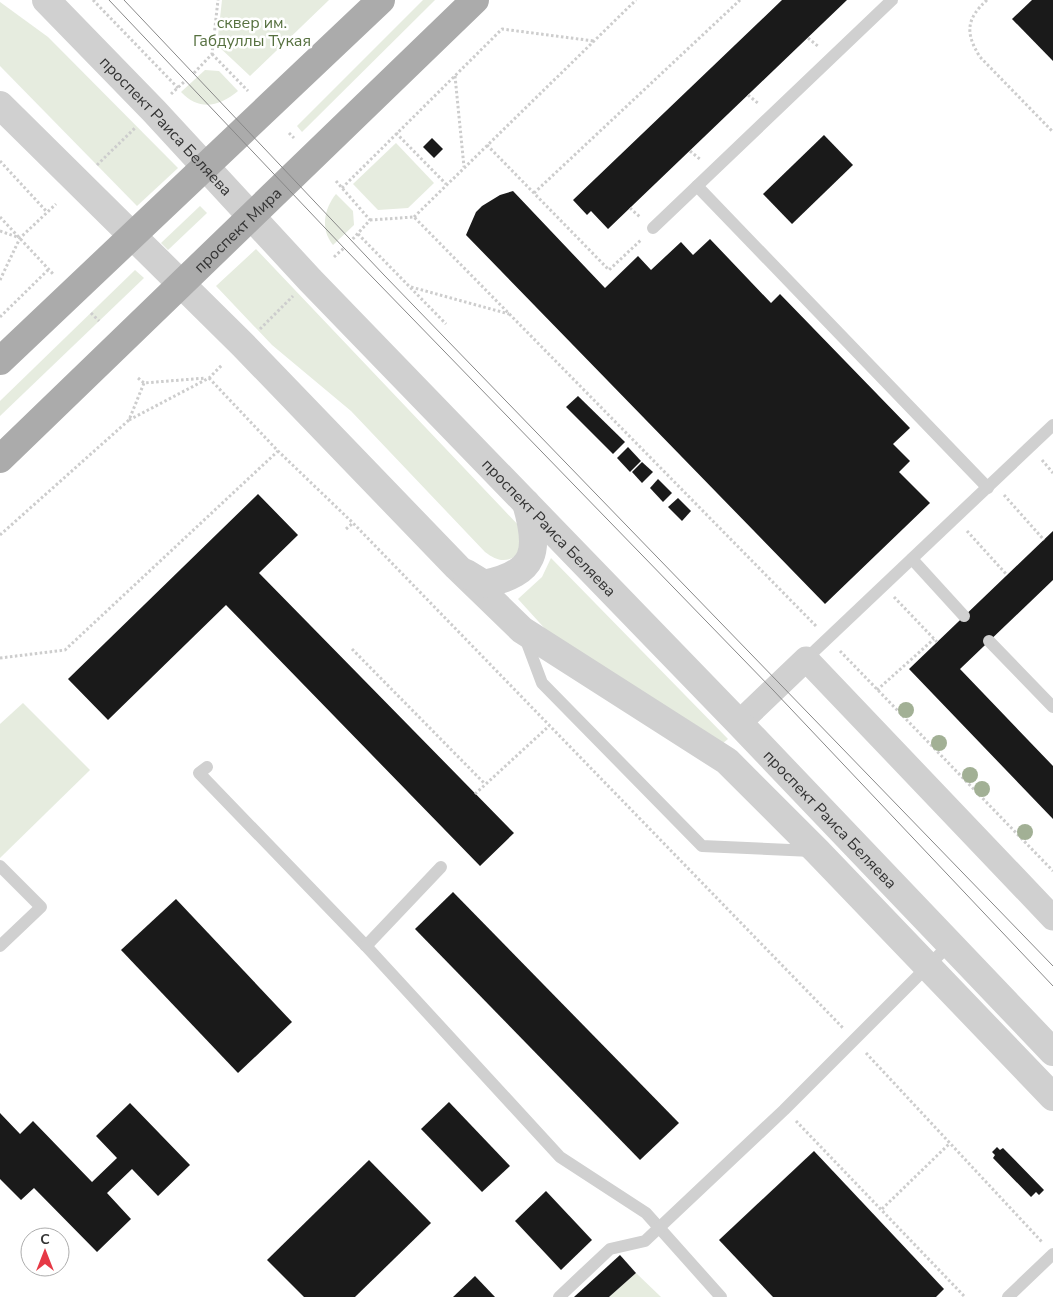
<svg xmlns="http://www.w3.org/2000/svg" width="1053" height="1297" viewBox="0 0 1053 1297" font-family="'Nunito Sans',sans-serif">
	<style>
		.green { fill: #e6ecdf }
		.building { fill: #1a1a1a }
		.lines { fill: none; stroke-linecap: round; stroke-linejoin: round }
		.path { stroke: #cdcdcd; stroke-width: 3; stroke-dasharray: 2.5 2.5; stroke-linecap: butt }
		.service { stroke: #d0d0d0; stroke-width: 12 }
		.minor { stroke: #d0d0d0; stroke-width: 25 }
		.tertiary { stroke: #d0d0d0; stroke-width: 28 }
		.primary { stroke: #ababab; stroke-width: 28 }
		.tram { stroke: #888; stroke-width: 1 }
		.tree { fill: #a2b095 }
		.labels { text-anchor: middle; stroke-width: 5; stroke-linejoin: round; paint-order: stroke }
		.park-label { font-size: 16px; fill: #56703f; stroke: #fff }
		.street-label { font-size: 16px; fill: #333; stroke: #fff }
	</style>
	<rect width="100%" height="100%" fill="#fff"/>
	<g class="green">
		<polygon points="222,0 329,0 250,76 217,45"/>
		<polygon points="423,0 435,0 302,132 297,126"/>
		<polygon points="0,2 48,37 178,168 137,206 0,66"/>
		<path d="M205 70 219 71 238 91C219 107 199 111 181 92Z"/>
		<polygon points="396,143 434,183 408,208 378,210 353,184"/>
		<path d="M336 194 353 211 354 225 333 245C320 229 324 209 336 194Z"/>
		<polygon points="200,206 207,213 168,250 161,243"/>
		<path d="M256 249 521 528 523 537 518 555C505 563 497 561 485 552L351 411 272 345 216 286Z"/>
		<polygon points="135,270 144,278 0,416 0,401"/>
		<polygon points="551,558 728,739 723,743 548,632 518,599 542,577"/>
		<polygon points="23,703 90,770 0,858 0,724"/>
		<polygon points="636,1273 661,1297 609,1297"/>
	</g>
	<g class="building">
		<polygon points="782,0 847,0 608,229 591,211 587,215 573,200"/>
		<polygon points="1032,0 1053,0 1053,61 1012,19"/>
		<polygon points="824,135 853,165 792,224 763,194"/>
		<polygon points="432,138 443,149 434,158 423,147"/>
		<polygon points="513,191 605,288 638,256 651,270 681,242 693,255 710,239 771,303 780,294 910,428 893,444 910,461 899,472 930,503 825,604 466,235 476,212 482,206 500,195"/>
		<polygon points="578,396 625,442 613,454 566,407"/>
		<polygon points="628,447 641,461 630,472 617,458"/>
		<polygon points="642,462 653,472 642,483 632,472"/>
		<polygon points="658,479 672,493 663,502 650,488"/>
		<polygon points="258,494 298,535 259,573 514,833 480,866 226,605 108,720 68,679"/>
		<polygon points="678,498 691,511 682,521 668,507"/>
		<polygon points="1053,531 1053,580 960,669 1053,766 1053,819 909,669"/>
		<polygon points="453,892 679,1123 640,1160 415,929"/>
		<polygon points="176,899 292,1022 238,1073 121,950"/>
		<polygon points="449,1102 510,1166 482,1192 421,1129"/>
		<polygon points="130,1103 190,1165 158,1196 132,1169 107,1193 131,1219 97,1252 34,1188 21,1200 0,1179 0,1113 20,1134 33,1121 92,1182 117,1158 96,1136"/>
		<polygon points="997,1147 1000,1150 1003,1148 1044,1190 1039,1195 1036,1192 1031,1197 993,1158 995,1155 992,1152"/>
		<polygon points="814,1151 944,1289 936,1297 773,1297 719,1240"/>
		<polygon points="369,1160 431,1223 355,1297 304,1297 267,1260"/>
		<polygon points="546,1191 592,1240 561,1270 515,1221"/>
		<polygon points="620,1255 636,1273 609,1297 574,1297"/>
		<polygon points="475,1276 495,1297 453,1297"/>
	</g>
	<g class="lines">
		<g class="path">
			<polyline points="93,0 178,88"/>
			<path d="M987 0C966 19 965 33 980 57L1053 132"/>
			<polyline points="808,38 819,47"/>
			<polyline points="212,54 248,91"/>
			<polyline points="194,73 212,54 218,0"/>
			<polyline points="455,76 464,167"/>
			<polyline points="171,94 185,81"/>
			<polyline points="748,95 759,104"/>
			<polyline points="289,133 294,138"/>
			<polyline points="396,133 446,184"/>
			<polyline points="487,145 609,270 642,239"/>
			<polyline points="690,151 701,160"/>
			<polyline points="0,161 47,212"/>
			<polyline points="97,165 136,127"/>
			<polyline points="336,181 370,220 351,241"/>
			<polyline points="342,188 502,29 594,41"/>
			<polyline points="534,193 740,0"/>
			<polyline points="630,208 641,218"/>
			<polyline points="0,217 54,275"/>
			<polyline points="414,217 636,0"/>
			<polyline points="370,220 414,217 816,626"/>
			<polyline points="0,231 20,238"/>
			<polyline points="358,234 446,324"/>
			<polyline points="334,257 344,248"/>
			<polyline points="0,280 20,238 56,204"/>
			<polyline points="411,287 509,314"/>
			<polyline points="91,313 99,321"/>
			<polyline points="0,317 48,270"/>
			<polyline points="260,329 293,296"/>
			<polyline points="138,378 144,383 206,378"/>
			<polyline points="209,378 278,451 353,523 843,1028"/>
			<polyline points="129,420 209,378 222,365"/>
			<polyline points="1042,460 1053,473"/>
			<polyline points="1004,495 1044,540"/>
			<polyline points="346,529 353,523"/>
			<polyline points="967,531 1007,575"/>
			<polyline points="0,535 129,420 144,383"/>
			<polyline points="894,597 937,642"/>
			<polyline points="352,649 485,784"/>
			<polyline points="840,651 1053,871"/>
			<polyline points="0,658 65,650 278,451"/>
			<polyline points="877,690 934,639"/>
			<polyline points="475,794 549,726"/>
			<polyline points="866,1053 1042,1242"/>
			<polyline points="796,1121 965,1297"/>
			<polyline points="882,1209 949,1144"/>
		</g>
		<g class="service">
			<polyline points="697,186 988,488"/>
			<polyline points="653,228 892,0"/>
			<polyline points="912,559 964,616"/>
			<polyline points="524,635 542,683 702,846 812,851"/>
			<polyline points="989,641 1053,707"/>
			<polyline points="806,659 1053,425"/>
			<polyline points="207,767 199,773 366,946 560,1157 646,1213 721,1297"/>
			<polyline points="0,866 41,907 0,946"/>
			<polyline points="366,946 441,867"/>
			<polyline points="559,1297 610,1249 645,1241 784,1110 949,945"/>
			<polyline points="1008,1297 1053,1254"/>
		</g>
		<polyline class="minor" points="739,723 806,659 1053,918"/>
		<g class="tertiary">
			<path id="s1" d="M46 0 154 111 310 280 739 723 1053 1052"/>
			<polyline points="0,105 243,345 457,567 522,630 727,761 817,851 1053,1097"/>
			<path d="M466 573 484 584C537 573 540 551 526 503"/>
		</g>
		<g class="primary">
			<polyline points="0,361 381,0"/>
			<path id="s2" d="M0 459 475 0"/>
		</g>
		<g class="tram">
			<polyline points="109,0 344,248 773,690 1053,986"/>
			<polyline points="124,0 384,275 1053,966"/>
		</g>
	</g>
	<g class="tree">
		<circle cx="906" cy="710" r="8"/>
		<circle cx="939" cy="743" r="8"/>
		<circle cx="970" cy="775" r="8"/>
		<circle cx="982" cy="789" r="8"/>
		<circle cx="1025" cy="832" r="8"/>
	</g>
	<g class="labels">
		<g class="park-label">
			<text x="252" y="28">сквер им.<tspan x="252" dy="18">Габдуллы Тукая</tspan></text>
		</g>
		<g class="street-label">
			<text dy="6" stroke="none"><textPath href="#s1" startOffset="174">проспект Раиса Беляева</textPath></text>
			<text dy="6" stroke="none"><textPath href="#s2" startOffset="330">проспект Мира</textPath></text>
			<text dy="6" stroke="none"><textPath href="#s1" startOffset="729">проспект Раиса Беляева</textPath></text>
			<text dy="6" stroke="none"><textPath href="#s1" startOffset="1134">проспект Раиса Беляева</textPath></text>
		</g>
	</g>
	<g transform="translate(45 1252)"><circle r="24" fill="#ffffff" stroke="#adadad"/>
	<path d="M0-4L9 19L0 12L-9 19Z" fill="#e63946"/>
	<text y="-8" font-size="14" font-weight="bold" text-anchor="middle" fill="#333333">С</text>
	</g>
</svg>
